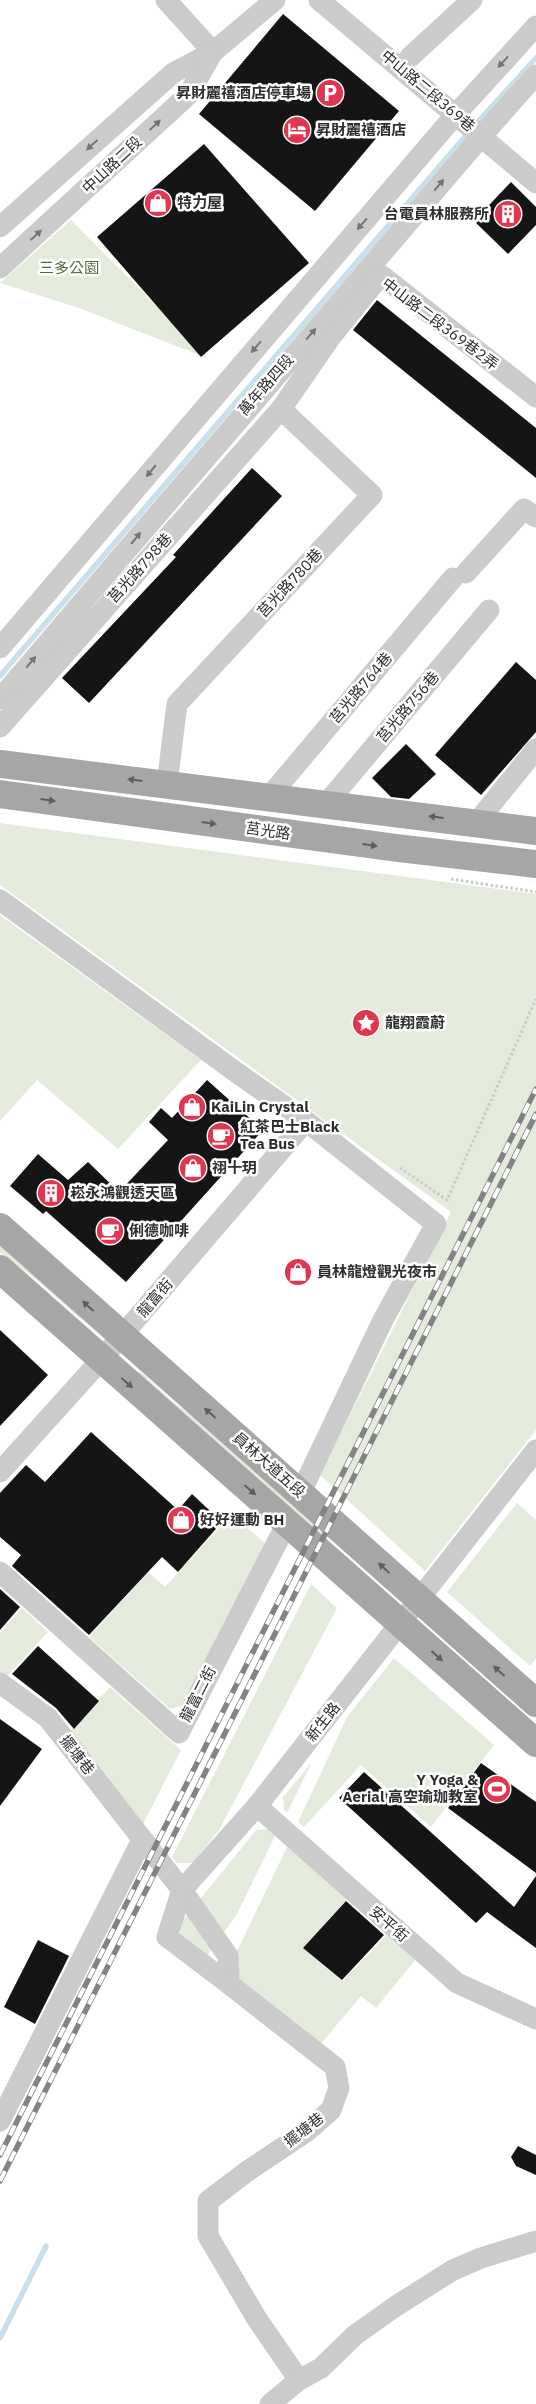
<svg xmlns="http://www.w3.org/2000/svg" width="536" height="2404" viewBox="0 0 536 2404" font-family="'IBM Plex Sans','Noto Sans TC',sans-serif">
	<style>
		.green { fill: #e5ebdc }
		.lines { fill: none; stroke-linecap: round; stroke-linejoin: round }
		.stream { stroke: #c9e0ea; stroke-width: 5.5 }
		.building { fill: #151515 }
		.path { stroke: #cbcbcb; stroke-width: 3; stroke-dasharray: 2.5 2.5; stroke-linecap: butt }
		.minor { stroke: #cbcbcb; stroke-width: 21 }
		.major { stroke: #a6a6a6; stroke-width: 28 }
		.rail-casing { stroke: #838383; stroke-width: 5.5 }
		.rail { stroke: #fff; stroke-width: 4; stroke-dasharray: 11; stroke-linecap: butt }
		.oneway { fill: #757575 }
		.oneway2 { fill: #5e5e5e }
		.labels { text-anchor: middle; stroke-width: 5; stroke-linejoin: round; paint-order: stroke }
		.street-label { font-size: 15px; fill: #2e2e2e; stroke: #fff }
		.poi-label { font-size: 15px; font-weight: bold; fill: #2e2e2e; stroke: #fff; text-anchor: start }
		.park-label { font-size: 15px; fill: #55683d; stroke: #fff }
	</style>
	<rect width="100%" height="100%" fill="#fff"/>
	<g class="green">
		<polygon points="71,220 209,359 79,308 0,283"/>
		<polygon points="0,823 536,894 536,1430 425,1571 320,1475 451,1212 0,885"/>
		<polygon points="0,915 201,1060 118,1149 37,1080 0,1121"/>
		<polygon points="0,1240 83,1315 79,1318 39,1282 0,1252"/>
		<polygon points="138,1371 141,1372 171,1400 226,1441 384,1585 328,1537 315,1532 137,1375"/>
		<polygon points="517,1503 536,1520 536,1659 530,1666 447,1592"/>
		<polygon points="232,1514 267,1545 185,1705 170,1709 89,1637 148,1572 165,1587"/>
		<polygon points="311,1584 337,1608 219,1830 193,1863 177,1863 172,1857"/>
		<polygon points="22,1608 48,1632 7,1676 0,1673 0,1633"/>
		<polygon points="394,1658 494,1745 431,1827 361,1765 304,1827 298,1822 347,1717"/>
		<polygon points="110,1687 181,1750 143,1824 69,1732"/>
		<polygon points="312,1762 287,1813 284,1810 283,1797"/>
		<polygon points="270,1829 276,1834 237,1914 205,1959 180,1936 181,1923 256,1830"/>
		<polygon points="288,1845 347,1899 303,1948 343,1981 387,1934 416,1959 376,2008 361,1996 319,2046 218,1970 238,1949"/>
	</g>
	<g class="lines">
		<g class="stream">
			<polyline points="475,125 536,58"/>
			<polyline points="0,676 469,132"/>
			<polyline points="0,2338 46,2246"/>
		</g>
	</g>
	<g class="building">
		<polygon points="283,14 399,111 315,211 199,114"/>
		<polygon points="204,144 309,263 201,357 97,237"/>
		<polygon points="511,182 536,207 536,225 508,254 474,221"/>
		<polygon points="377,300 536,428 536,478 353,330"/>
		<polygon points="252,468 282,496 89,703 62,678 176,557 173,555"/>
		<polygon points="516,662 536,680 536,732 481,795 435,755"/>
		<polygon points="406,744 436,774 409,799 391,797 372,778"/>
		<polygon points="207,1080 263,1130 126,1282 46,1211 43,1214 10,1186 38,1154 68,1180 88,1162 119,1192 168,1140 149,1122 161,1108 172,1118"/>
		<polygon points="0,1330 48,1375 0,1426"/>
		<polygon points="91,1432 178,1510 192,1494 222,1522 178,1572 162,1557 89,1635 12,1566 21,1555 0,1537 0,1493 26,1465 45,1482"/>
		<polygon points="0,1589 20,1607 0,1630"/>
		<polygon points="38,1646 99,1701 74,1729 56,1708 12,1674"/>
		<polygon points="0,1719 42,1749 0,1806"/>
		<polygon points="481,1763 536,1802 536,1873 448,1808"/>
		<polygon points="364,1772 514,1907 536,1876 536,1948 487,1912 476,1923 339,1798"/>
		<polygon points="346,1901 384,1935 342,1980 303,1948"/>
		<polygon points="38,1940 69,1956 35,2024 4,2007"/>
		<polygon points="518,2146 536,2155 536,2175 516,2166 511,2157"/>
	</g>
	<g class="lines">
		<g class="path">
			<polyline points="451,879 536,892"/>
			<polyline points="400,1168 447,1200 536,999"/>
		</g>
		<g class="minor">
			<polyline points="166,0 213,52"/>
			<polyline points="319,0 536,183"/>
			<polyline points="410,57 472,0"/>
			<polyline points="0,227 173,73 213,52 275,0"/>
			<polyline points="0,268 188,95 213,52"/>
			<polyline points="466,573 524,509 536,517"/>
			<polyline points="0,648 456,114 536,26"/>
			<path d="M0 699C123 554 247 409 371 266 426 202 479 137 536 75"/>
			<polyline points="0,727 281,409 330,338 381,275 536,397"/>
			<polyline points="167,784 177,704 372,495 281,409"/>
			<polyline points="269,797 453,578"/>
			<polyline points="326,804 489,610"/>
			<polyline points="477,822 536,749"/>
			<polyline points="0,900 240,1075 306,1121 436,1224 383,1320 301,1492"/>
			<polyline points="0,1472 101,1360 306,1121"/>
			<polyline points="0,1572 179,1733 287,1523"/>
			<polyline points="0,1683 48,1718 182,1890 228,1956 229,1984 335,2067 339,2088 331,2110 306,2132 249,2170 208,2201 208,2236 257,2319 299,2380"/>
			<polyline points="257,1806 457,1983 536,2019"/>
			<polyline points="229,1984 167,1937 182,1890 257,1806 536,1450"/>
			<polyline points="0,2121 142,1840"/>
			<polyline points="270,2404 299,2380 321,2368 355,2335 396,2306 453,2270 481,2258 536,2241"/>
		</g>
		<g class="major">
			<polyline points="0,764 536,831"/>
			<polyline points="0,794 397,848 536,864"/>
			<polyline points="0,1227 536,1703"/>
			<polyline points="0,1269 536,1743"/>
		</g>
		<defs>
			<g id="rail">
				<polyline points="0,2155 536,1089"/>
				<polyline points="0,2181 536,1114"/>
			</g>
		</defs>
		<use href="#rail" class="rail-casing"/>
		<use href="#rail" class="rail"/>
	</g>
	<defs><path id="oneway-solid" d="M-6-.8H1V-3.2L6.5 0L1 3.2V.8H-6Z" transform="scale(1.25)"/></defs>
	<g class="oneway">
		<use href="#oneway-solid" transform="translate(503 62) rotate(132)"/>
		<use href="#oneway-solid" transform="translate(155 125) rotate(-43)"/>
		<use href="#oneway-solid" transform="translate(92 145) rotate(138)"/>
		<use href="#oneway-solid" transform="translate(439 185) rotate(-50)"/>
		<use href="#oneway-solid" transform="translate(362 224) rotate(131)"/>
		<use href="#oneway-solid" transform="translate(36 235) rotate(-43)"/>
		<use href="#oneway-solid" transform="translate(311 334) rotate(-49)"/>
		<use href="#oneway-solid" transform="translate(256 347) rotate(131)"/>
		<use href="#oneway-solid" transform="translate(151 471) rotate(130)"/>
		<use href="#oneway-solid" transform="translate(136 538) rotate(-50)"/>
		<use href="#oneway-solid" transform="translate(31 662) rotate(-50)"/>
	</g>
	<g class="oneway2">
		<use href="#oneway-solid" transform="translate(135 780) rotate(-173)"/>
		<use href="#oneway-solid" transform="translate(48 800) rotate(8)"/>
		<use href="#oneway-solid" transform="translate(436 817) rotate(-173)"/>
		<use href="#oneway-solid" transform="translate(209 823) rotate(8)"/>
		<use href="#oneway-solid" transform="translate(370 845) rotate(8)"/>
		<use href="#oneway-solid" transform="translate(88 1306) rotate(-138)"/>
		<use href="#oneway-solid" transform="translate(127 1383) rotate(41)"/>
		<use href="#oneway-solid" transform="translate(210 1413) rotate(-139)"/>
		<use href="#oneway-solid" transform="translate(250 1490) rotate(41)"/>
		<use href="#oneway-solid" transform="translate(384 1568) rotate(-137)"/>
		<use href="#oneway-solid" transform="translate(437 1656) rotate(42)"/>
		<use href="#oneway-solid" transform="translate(499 1671) rotate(-138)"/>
	</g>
	<defs>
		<symbol id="parking-disc" viewBox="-11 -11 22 22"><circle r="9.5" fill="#df3651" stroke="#fff"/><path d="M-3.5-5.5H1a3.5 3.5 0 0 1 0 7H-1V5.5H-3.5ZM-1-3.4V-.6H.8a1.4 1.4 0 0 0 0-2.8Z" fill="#fff"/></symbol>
		<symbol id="hotel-disc" viewBox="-11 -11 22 22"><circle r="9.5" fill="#df3651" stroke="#fff"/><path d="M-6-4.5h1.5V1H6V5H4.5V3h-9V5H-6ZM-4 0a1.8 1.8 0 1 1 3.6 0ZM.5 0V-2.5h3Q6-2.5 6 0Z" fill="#fff"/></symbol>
		<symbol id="shop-disc" viewBox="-11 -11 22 22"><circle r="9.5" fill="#df3651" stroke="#fff"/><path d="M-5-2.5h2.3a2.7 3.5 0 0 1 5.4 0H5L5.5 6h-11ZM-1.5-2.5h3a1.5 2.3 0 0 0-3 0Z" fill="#fff"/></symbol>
		<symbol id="building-disc" viewBox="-11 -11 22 22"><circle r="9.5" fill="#df3651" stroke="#fff"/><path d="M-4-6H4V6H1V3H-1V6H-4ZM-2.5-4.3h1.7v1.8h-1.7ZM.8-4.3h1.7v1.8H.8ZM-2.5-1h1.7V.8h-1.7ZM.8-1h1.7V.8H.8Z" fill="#fff"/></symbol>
		<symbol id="sight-disc" viewBox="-11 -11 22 22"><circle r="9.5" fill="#df3651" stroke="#fff"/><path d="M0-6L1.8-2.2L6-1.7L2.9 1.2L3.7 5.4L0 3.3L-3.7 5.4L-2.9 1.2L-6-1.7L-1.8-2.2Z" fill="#fff"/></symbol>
		<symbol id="cafe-disc" viewBox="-11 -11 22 22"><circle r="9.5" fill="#df3651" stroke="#fff"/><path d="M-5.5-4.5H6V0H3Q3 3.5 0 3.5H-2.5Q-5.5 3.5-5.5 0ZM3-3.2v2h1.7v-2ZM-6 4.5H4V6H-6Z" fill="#fff"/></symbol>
		<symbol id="stadium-disc" viewBox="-11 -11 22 22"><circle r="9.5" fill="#df3651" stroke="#fff"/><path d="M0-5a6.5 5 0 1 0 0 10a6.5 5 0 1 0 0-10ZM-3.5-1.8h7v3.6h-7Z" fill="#fff"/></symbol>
	</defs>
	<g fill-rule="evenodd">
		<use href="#parking-disc" x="314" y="77" width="32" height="32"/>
		<use href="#hotel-disc" x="281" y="114" width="32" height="32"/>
		<use href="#shop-disc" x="142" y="187" width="32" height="32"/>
		<use href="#building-disc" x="492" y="198" width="32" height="32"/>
		<use href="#sight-disc" x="350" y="1007" width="32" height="32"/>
		<use href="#shop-disc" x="176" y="1091" width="32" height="32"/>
		<use href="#cafe-disc" x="205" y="1120" width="32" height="32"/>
		<use href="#shop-disc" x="177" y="1152" width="32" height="32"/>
		<use href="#building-disc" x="35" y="1177" width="32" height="32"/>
		<use href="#cafe-disc" x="94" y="1215" width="32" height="32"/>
		<use href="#shop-disc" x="282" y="1256" width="32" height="32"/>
		<use href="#shop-disc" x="165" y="1504" width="32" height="32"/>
		<use href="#stadium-disc" x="481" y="1773" width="32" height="32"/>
	</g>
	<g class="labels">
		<g class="street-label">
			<text transform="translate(428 91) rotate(40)" y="5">中山路二段369巷</text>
			<text transform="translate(112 165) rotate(-43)" y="5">中山路二段</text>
			<text transform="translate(440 324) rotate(37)" y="5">中山路二段369巷2弄</text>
			<text transform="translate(266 385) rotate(-49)" y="5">萬年路四段</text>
			<text transform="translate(140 568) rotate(-48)" y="5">莒光路798巷</text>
			<text transform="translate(290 583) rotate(-47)" y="5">莒光路780巷</text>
			<text transform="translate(361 688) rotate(-50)" y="5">莒光路764巷</text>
			<text transform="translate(408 707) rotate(-50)" y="5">莒光路756巷</text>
			<text transform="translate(268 831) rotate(8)" y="5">莒光路</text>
			<text transform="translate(155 1298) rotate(-49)" y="5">龍富街</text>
			<text transform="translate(269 1465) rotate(41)" y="5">員林大道五段</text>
			<text transform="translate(198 1694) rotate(-63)" y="5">龍富二街</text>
			<text transform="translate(323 1722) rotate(-52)" y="5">新生路</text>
			<text transform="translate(77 1755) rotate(52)" y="5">擺塘巷</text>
			<text transform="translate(389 1924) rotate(41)" y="5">安平街</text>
			<text transform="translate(304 2130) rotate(-38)" y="5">擺塘巷</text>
		</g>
		<g class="poi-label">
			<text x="311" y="98" text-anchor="end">昇財麗禧酒店停車場</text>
			<text x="316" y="135">昇財麗禧酒店</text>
			<text x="177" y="208">特力屋</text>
			<text x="489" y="219" text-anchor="end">台電員林服務所</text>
			<text x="385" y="1028">龍翔霞蔚</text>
			<text x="211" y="1112">KaiLin Crystal</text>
			<text x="240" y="1132">紅茶巴士Black<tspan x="240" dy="17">Tea Bus</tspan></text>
			<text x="212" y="1173">祤十玥</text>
			<text x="70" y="1198">崧永鴻觀透天區</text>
			<text x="129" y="1236">俐德咖啡</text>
			<text x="317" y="1277">員林龍燈觀光夜市</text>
			<text x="200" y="1525">好好運動 BH</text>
			<text x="478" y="1785" text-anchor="end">Y Yoga &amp;<tspan x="478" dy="17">Aerial 高空瑜珈教室</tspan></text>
		</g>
		<g class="park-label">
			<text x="69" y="273">三多公園</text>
		</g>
	</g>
</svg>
